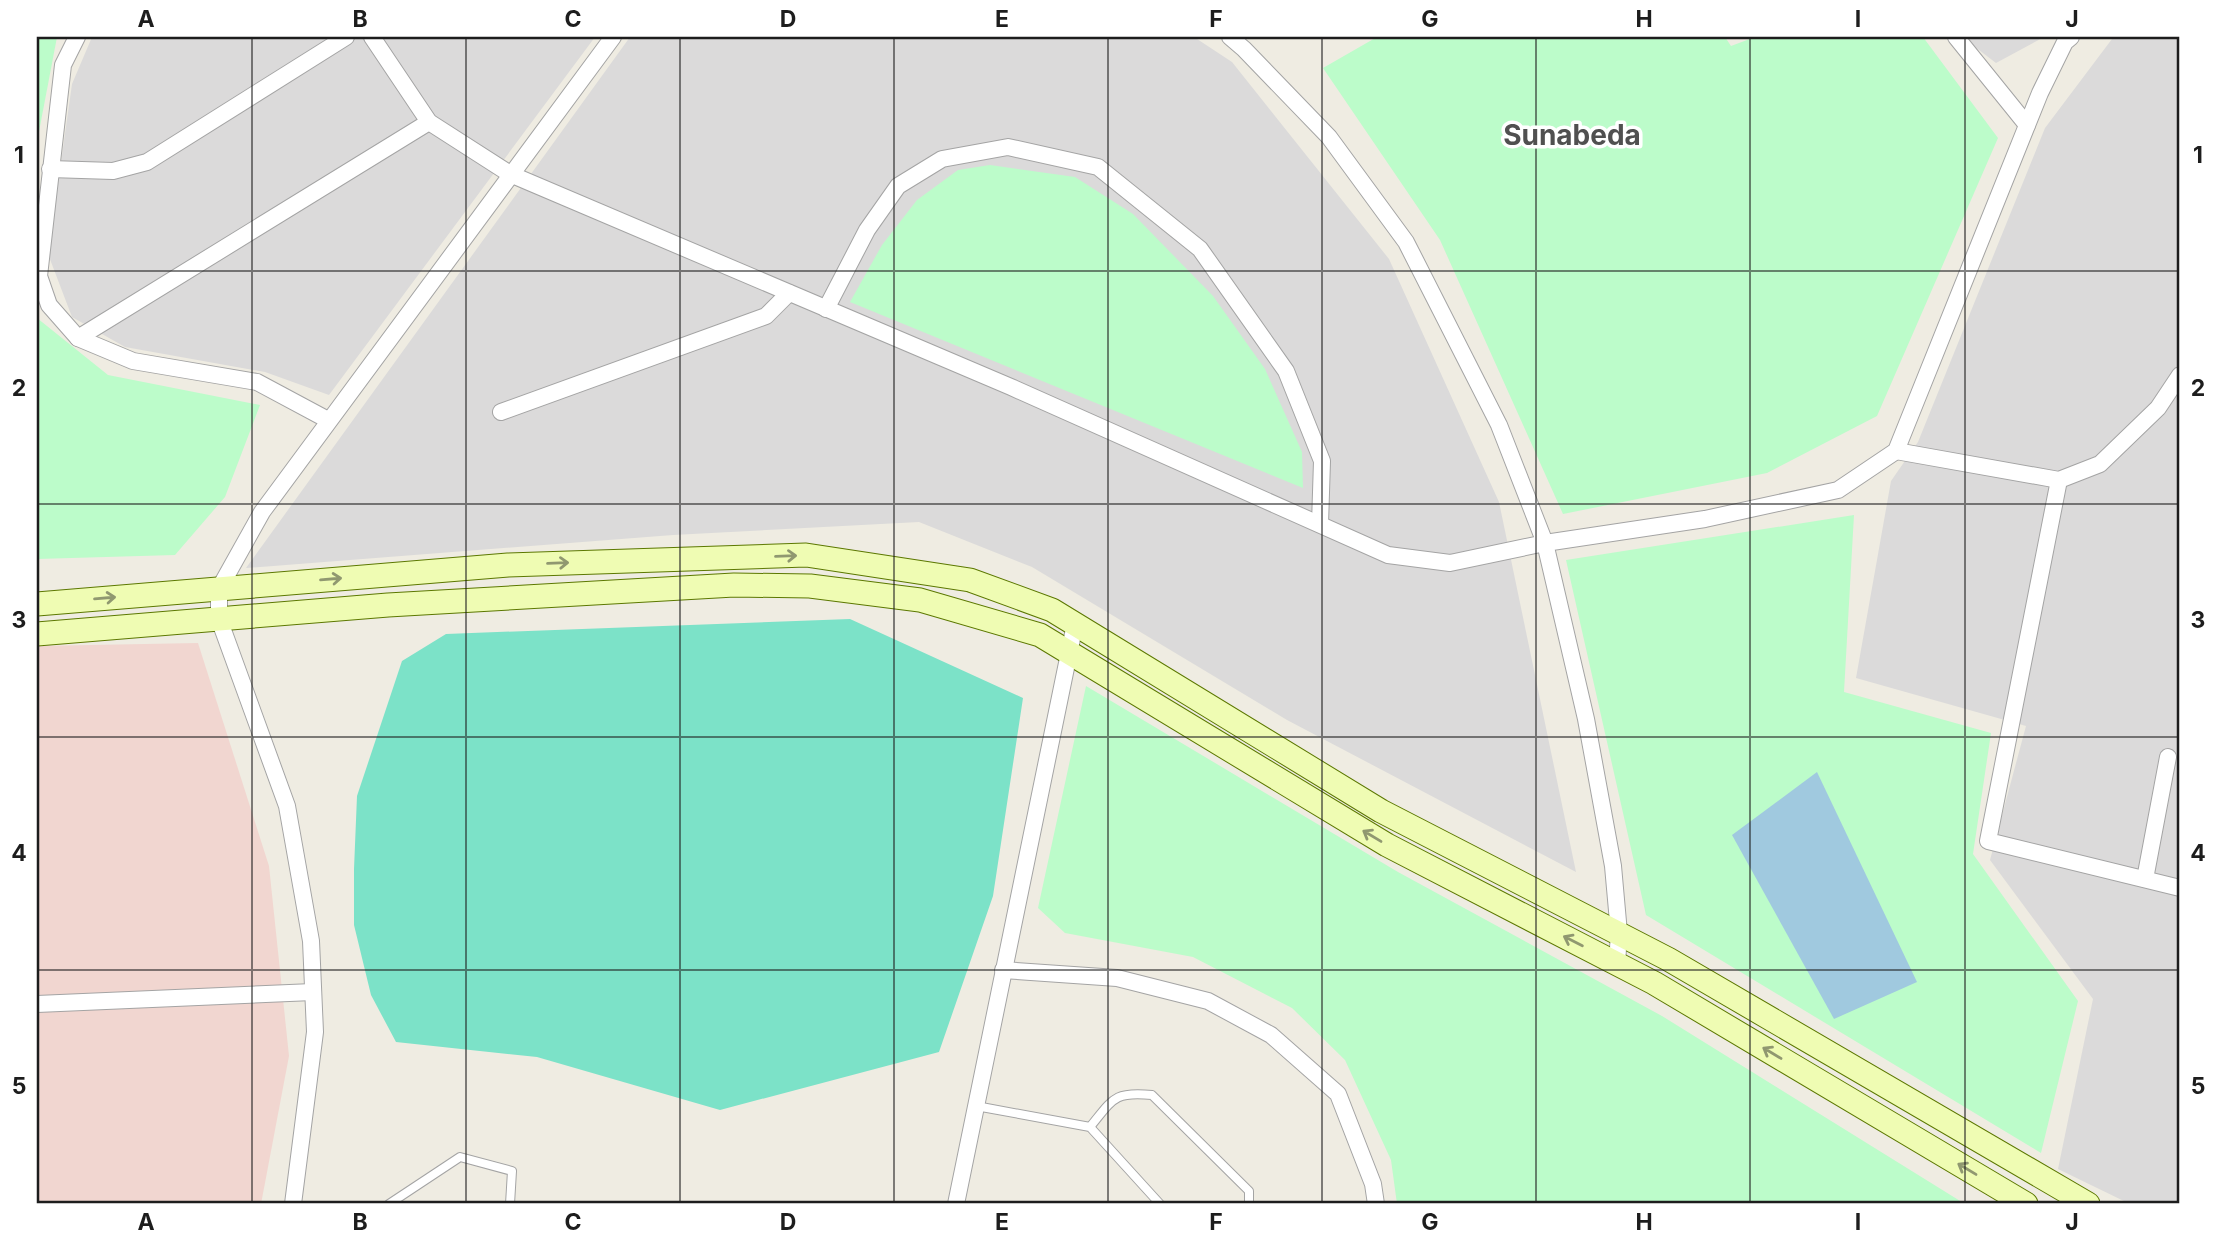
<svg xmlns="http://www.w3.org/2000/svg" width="2217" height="1241" viewBox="0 0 2217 1241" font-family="Inter,sans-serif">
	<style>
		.residential { fill: #dbdada }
		.commercial { fill: #f1d6d0 }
		.park { fill: #bcfcca }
		.pitch { fill: #7ce2c8 }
		.water { fill: #a0c9df }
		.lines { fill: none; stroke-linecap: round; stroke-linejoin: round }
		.lane-casing { stroke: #a4a4a4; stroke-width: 10 }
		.street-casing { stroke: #a4a4a4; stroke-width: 18 }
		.secondary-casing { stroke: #5c7800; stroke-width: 25 }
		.lane { stroke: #fff; stroke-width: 8 }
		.street { stroke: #fff; stroke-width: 16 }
		.secondary { stroke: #effcb3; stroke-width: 23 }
		.oneway { stroke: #909870 }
		.grid { fill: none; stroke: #1d1d1d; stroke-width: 2; stroke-opacity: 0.55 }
		.labels { text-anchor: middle; stroke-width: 7; stroke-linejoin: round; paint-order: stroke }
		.district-label { font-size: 28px; font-weight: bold; fill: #505050; stroke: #fff }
		.neatline { fill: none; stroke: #1d1d1d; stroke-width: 2.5 }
		.grid-label { font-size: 23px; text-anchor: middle; font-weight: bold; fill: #1d1d1d }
	</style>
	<rect width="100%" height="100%" fill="#efece2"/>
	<g class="residential">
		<polygon points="92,37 595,37 329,395 265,372 125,347 72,317 48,254 72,84"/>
		<polygon points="630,37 1194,37 1232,62 1389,259 1499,502 1576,872 1287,720 1032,567 919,522 673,535 246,568"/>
		<polygon points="1962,37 2044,37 1996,63"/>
		<polygon points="2117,37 2180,37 2180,1204 2130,1204 2058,1169 2093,999 1990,860 2026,726 1856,678 1891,481 1918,442 2045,128 2112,39"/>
	</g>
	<polygon class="commercial" points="198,643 269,866 289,1056 261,1204 37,1204 37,646"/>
	<g class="park">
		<polygon points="37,37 57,37 37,142"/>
		<polygon points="1377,37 1725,37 1731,46 1755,37 1923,37 1998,138 1877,416 1767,473 1563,514 1440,240 1323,68"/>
		<polygon points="990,165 1075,177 1133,214 1213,296 1265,369 1302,452 1303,488 850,302 882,245 917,200 958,170"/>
		<polygon points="37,318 108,375 260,405 225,497 175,555 37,559"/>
		<polygon points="1854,515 1844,692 1991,733 1973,854 2078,1001 2041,1153 1646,915 1566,560"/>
		<polygon points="1086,686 1398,872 1662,1016 1965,1204 1397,1204 1391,1160 1345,1060 1292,1008 1193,957 1065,933 1038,908"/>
	</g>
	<polygon class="pitch" points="850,619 1023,698 993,896 939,1052 720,1110 537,1057 396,1042 371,995 354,925 354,869 357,796 402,661 446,634"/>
	<polygon class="water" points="1817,772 1917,982 1834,1019 1732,835"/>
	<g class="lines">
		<defs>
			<g id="lane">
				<polyline points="976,1106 1090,1127 1160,1204"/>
				<path d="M1090 1127C1113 1099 1114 1091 1152 1095L1249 1191V1204"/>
				<polyline points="389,1204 460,1157 512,1171 510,1204"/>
			</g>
			<g id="street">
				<polyline points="77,37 63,65 39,276 49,305 78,338 133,361 257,382 328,420"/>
				<polyline points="372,37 429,122 510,174 1011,387 1388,555 1450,563 1545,543 1705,519 1838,490 1896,451 2040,93 2065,42 2071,37"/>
				<polyline points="1230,37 1244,49 1329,137 1406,242 1499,425 1545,543 1586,719 1613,866 1619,933 1617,964"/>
				<polyline points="1956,37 2027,125"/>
				<polyline points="50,169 113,171 147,162 346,37"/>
				<polyline points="826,309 867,230 898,186 942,159 1008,147 1098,167 1200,249 1286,371 1322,461 1320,524"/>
				<polyline points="78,338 429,122"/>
				<polyline points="501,412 766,316 789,293"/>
				<polyline points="1896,451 2059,480 2100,464 2158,408 2180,375"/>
				<polyline points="2059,480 1988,841 2180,888"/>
				<polyline points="2145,879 2168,757"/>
				<polyline points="1003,970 1117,978 1208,1001 1271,1035 1338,1094 1373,1184 1376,1204"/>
				<polyline points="37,1004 313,992"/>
				<polyline points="293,1204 315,1032 311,941 287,806 219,619 219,589 262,512 613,37"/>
				<polyline points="956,1204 1075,624"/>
			</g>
			<g id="secondary">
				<polyline points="37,604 508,565 806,555 970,580 1052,610 1381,811 1668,959 2088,1204"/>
				<polyline points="37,634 388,605 734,585 810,586 920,600 1040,635 1387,845 1654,983 2026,1204"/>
			</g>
		</defs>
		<use href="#lane" class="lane-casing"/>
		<use href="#street" class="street-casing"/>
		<use href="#secondary" class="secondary-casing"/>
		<use href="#lane" class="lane"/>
		<use href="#street" class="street"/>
		<use href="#secondary" class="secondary"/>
	</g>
	<defs><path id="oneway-shaft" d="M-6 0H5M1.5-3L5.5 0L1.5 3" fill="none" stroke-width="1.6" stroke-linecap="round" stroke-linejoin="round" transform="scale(1.75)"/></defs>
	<g class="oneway">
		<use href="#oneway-shaft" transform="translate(786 556) rotate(-2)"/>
		<use href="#oneway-shaft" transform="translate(558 563) rotate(-2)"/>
		<use href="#oneway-shaft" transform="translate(331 579) rotate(-5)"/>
		<use href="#oneway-shaft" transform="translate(105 598) rotate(-5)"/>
		<use href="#oneway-shaft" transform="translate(1372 836) rotate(-149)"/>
		<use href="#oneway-shaft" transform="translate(1573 941) rotate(-153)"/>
		<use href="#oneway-shaft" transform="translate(1772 1053) rotate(-149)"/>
		<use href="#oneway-shaft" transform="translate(1967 1169) rotate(-149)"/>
	</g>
	<path class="grid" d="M252 37V1204M466 37V1204M680 37V1204M894 37V1204M1108 37V1204M1322 37V1204M1536 37V1204M1750 37V1204M1965 37V1204M37 271H2180M37 504H2180M37 737H2180M37 970H2180"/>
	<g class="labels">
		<g class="district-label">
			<text x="1572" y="145">Sunabeda</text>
		</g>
	</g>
	<rect width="2217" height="1241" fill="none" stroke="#ffffff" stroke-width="77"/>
	<rect x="38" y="38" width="2140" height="1164" class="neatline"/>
	<g class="grid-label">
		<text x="146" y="27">A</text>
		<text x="360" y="27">B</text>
		<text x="573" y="27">C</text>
		<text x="788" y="27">D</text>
		<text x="1002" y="27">E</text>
		<text x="1216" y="27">F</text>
		<text x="1430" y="27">G</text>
		<text x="1644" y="27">H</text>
		<text x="1858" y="27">I</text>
		<text x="2072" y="27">J</text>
		<text x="19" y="163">1</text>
		<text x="2198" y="163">1</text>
		<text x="19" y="396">2</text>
		<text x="2198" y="396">2</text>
		<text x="19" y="628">3</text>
		<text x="2198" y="628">3</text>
		<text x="19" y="861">4</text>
		<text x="2198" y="861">4</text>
		<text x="19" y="1094">5</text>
		<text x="2198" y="1094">5</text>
		<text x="146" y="1230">A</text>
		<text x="360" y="1230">B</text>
		<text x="573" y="1230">C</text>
		<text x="788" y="1230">D</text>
		<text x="1002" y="1230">E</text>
		<text x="1216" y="1230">F</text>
		<text x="1430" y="1230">G</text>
		<text x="1644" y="1230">H</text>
		<text x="1858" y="1230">I</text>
		<text x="2072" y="1230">J</text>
	</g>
</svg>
